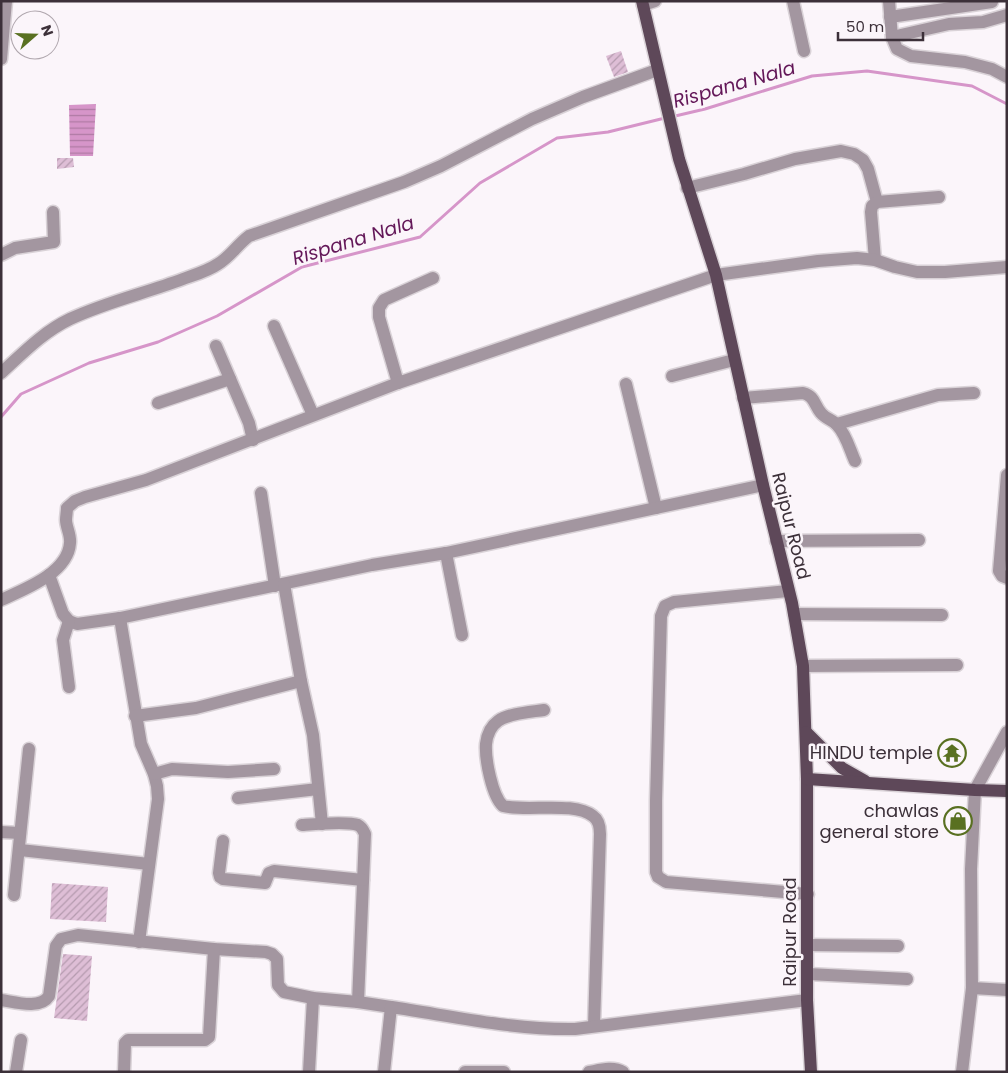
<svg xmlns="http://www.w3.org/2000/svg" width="1008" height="1073" viewBox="0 0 1008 1073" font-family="Poppins,sans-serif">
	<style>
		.water { fill: url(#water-rules) }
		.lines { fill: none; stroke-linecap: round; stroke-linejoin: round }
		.stream { stroke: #d695c9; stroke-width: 3 }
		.building { fill: url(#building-hatch) }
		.minor-casing { stroke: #d9d2d7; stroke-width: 15 }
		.major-casing { stroke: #d9d2d7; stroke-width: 15 }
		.minor { stroke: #a396a0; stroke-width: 12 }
		.major { stroke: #5e4859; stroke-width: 12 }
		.labels { text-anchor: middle; stroke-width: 5; stroke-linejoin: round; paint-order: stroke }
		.street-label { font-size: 18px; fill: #3c3039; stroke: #fbf5fa }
		.poi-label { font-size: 18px; fill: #3c3039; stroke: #fbf5fa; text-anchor: end }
		.water-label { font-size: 19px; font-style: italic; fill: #631758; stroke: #fbf5fa }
	</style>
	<defs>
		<pattern id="water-rules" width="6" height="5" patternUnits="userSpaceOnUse" patternTransform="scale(1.25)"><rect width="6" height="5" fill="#d695c9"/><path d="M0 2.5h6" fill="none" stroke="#af7aa4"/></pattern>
		<pattern id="building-hatch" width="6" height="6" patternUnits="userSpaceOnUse" patternTransform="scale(1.25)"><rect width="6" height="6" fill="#debed6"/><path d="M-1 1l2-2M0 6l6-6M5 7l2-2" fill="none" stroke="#b59baf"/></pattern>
	</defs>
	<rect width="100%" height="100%" fill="#fbf5fa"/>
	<polygon class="water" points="96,104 93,156 70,156 69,105"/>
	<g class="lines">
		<g class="stream">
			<polyline points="671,117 705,109 812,76 867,71 972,86 1007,104"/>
			<polyline points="1,417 21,394 89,363 158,342 217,316 302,267 420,237 480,183 557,138 608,132 665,118"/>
		</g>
	</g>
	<g class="building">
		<polygon points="621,51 628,72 614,77 606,56"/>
		<polygon points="57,158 73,158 74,167 57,169"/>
		<polygon points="52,883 108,887 106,922 50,919"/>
		<polygon points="63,954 92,956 87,1021 54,1018"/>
	</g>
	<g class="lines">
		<defs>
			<g id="minor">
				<polyline points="793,1 804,51"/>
				<polyline points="889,1 892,37 897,49 911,56 965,62 992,69 1007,77"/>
				<polyline points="643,5 655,1"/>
				<polyline points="890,17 992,2"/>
				<polyline points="892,37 949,24 983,22 1007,15"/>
				<polyline points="1,59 6,1"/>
				<polyline points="687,188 744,174 795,159 841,151 854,154 863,160 868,169 877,202"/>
				<polyline points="1,255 15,248 54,242 53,212"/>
				<polyline points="875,260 871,212 872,206 877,202 939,197"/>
				<polyline points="274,326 313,415"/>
				<polyline points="216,346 249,423 253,440"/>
				<path d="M1 373C23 353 43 332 70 319 106 302 146 293 183 279 194 275 208 271 218 264 230 257 237 245 249 236L404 182 441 166 532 119 583 97 657 70"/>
				<polyline points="672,376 734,360"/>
				<polyline points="398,383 379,317 379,308 384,300 433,278"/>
				<polyline points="626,384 656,508"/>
				<path d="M743 398 803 393C815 396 814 405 821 413 826 419 833 420 837 425 846 434 850 450 855 461"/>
				<polyline points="158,403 230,379"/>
				<polyline points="837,424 938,395 974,393"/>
				<polyline points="1007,475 999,571 1002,576 1007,578"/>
				<polyline points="261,493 275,586"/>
				<polyline points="776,541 919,540"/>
				<polyline points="446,553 462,635"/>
				<polyline points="49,575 63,614 69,621 77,624 120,618 372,565 446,553 763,485"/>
				<polyline points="284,584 301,681 313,735 322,824"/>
				<polyline points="788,591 674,602 665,606 661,616 656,801 656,872 658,877 666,882 808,894"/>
				<path d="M1 600C25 589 68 573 70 543 71 535 66 527 66 520 66 516 67 512 67 508L75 501 85 497 146 480 398 383 716 275 818 261 857 258 875 260 895 267 917 272H945L1007 267"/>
				<polyline points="794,614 942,615"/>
				<polyline points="120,618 141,744 154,774 157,786 158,799 139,942"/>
				<polyline points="69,621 63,640 69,687"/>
				<polyline points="803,666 957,665"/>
				<path d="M544 710C531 712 509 713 498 721 491 726 487 735 486 744 485 759 492 796 503 806 527 812 574 801 593 816 599 820 600 827 600 834L594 1026"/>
				<polyline points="135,716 196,708 301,681"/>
				<polyline points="154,774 172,769 228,772 274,769"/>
				<polyline points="238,798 318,789"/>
				<path d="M302 825C315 824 347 821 358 825 362 827 363 830 365 834L358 1002"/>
				<polyline points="1,832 20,833"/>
				<polyline points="223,841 219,873 220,877 223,879 265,883 269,873 274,871 363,880"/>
				<polyline points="20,850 149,864"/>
				<polyline points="14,895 29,749"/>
				<polyline points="808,945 898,946"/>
				<polyline points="808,974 907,979"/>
				<polyline points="972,988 1007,990"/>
				<path d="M1 1000C15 1002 40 1010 49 996L56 946 61 939 78 935 214 949 266 952 272 954 277 959 278 985 284 992 313 998 358 1002 391 1007"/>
				<polyline points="16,1072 21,1040"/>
				<polyline points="124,1072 125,1043 128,1040 205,1040 209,1037 214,949"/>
				<polyline points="309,1072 313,998"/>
				<path d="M384 1072 391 1007C452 1016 513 1030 575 1029L807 1000"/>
				<polyline points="465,1072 504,1072"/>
				<path d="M589 1072C600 1070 613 1066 623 1072"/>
				<polyline points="962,1072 972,988 971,869 975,790 1007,732"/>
			</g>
			<g id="major">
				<polyline points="642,1 679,159 716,275 763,485 792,603 803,666 807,779 807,1000 811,1072"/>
				<polyline points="806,732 842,768 865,781"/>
				<polyline points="807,779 975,790 1007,791"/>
			</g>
		</defs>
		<use href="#minor" class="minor-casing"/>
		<use href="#major" class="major-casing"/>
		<use href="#minor" class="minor"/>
		<use href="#major" class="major"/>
	</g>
	<defs>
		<symbol id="temple-ring" viewBox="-11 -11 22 22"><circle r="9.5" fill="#fbf5fa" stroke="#597021" stroke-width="1.5"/><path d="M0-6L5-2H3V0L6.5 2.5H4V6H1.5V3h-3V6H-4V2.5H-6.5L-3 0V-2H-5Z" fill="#597021"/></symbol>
		<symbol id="shop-ring" viewBox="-11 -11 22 22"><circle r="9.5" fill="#fbf5fa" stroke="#597021" stroke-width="1.5"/><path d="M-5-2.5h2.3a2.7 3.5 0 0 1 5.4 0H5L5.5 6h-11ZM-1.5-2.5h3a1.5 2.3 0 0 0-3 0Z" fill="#597021"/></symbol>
	</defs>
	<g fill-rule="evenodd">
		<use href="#temple-ring" x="936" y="737" width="32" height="32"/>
		<use href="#shop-ring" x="942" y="805" width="32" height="32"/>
	</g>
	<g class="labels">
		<g class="street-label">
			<text transform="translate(791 526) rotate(76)" y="6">Raipur Road</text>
			<text transform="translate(790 932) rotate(-90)" y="6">Raipur Road</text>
		</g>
		<g class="poi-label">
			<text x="933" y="759">HINDU temple</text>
			<text x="939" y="817">chawlas<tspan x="939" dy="21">general store</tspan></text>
		</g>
		<g class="water-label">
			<text transform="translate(734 84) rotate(-16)" y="7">Rispana Nala</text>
			<text transform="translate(353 240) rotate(-17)" y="7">Rispana Nala</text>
		</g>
	</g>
	<rect width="1008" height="1073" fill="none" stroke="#3c3039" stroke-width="5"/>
	<g transform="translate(35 35) rotate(70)"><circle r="24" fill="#fbf5fa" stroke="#afa6ad"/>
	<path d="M0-4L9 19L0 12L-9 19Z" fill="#597021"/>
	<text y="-8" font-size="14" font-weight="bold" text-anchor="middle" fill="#3c3039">N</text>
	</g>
	<path d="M838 32v8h85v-8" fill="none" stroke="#3c3039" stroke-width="2.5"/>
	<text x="846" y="32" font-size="15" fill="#3c3039" stroke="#fbf5fa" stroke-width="4" paint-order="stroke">50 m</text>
</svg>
